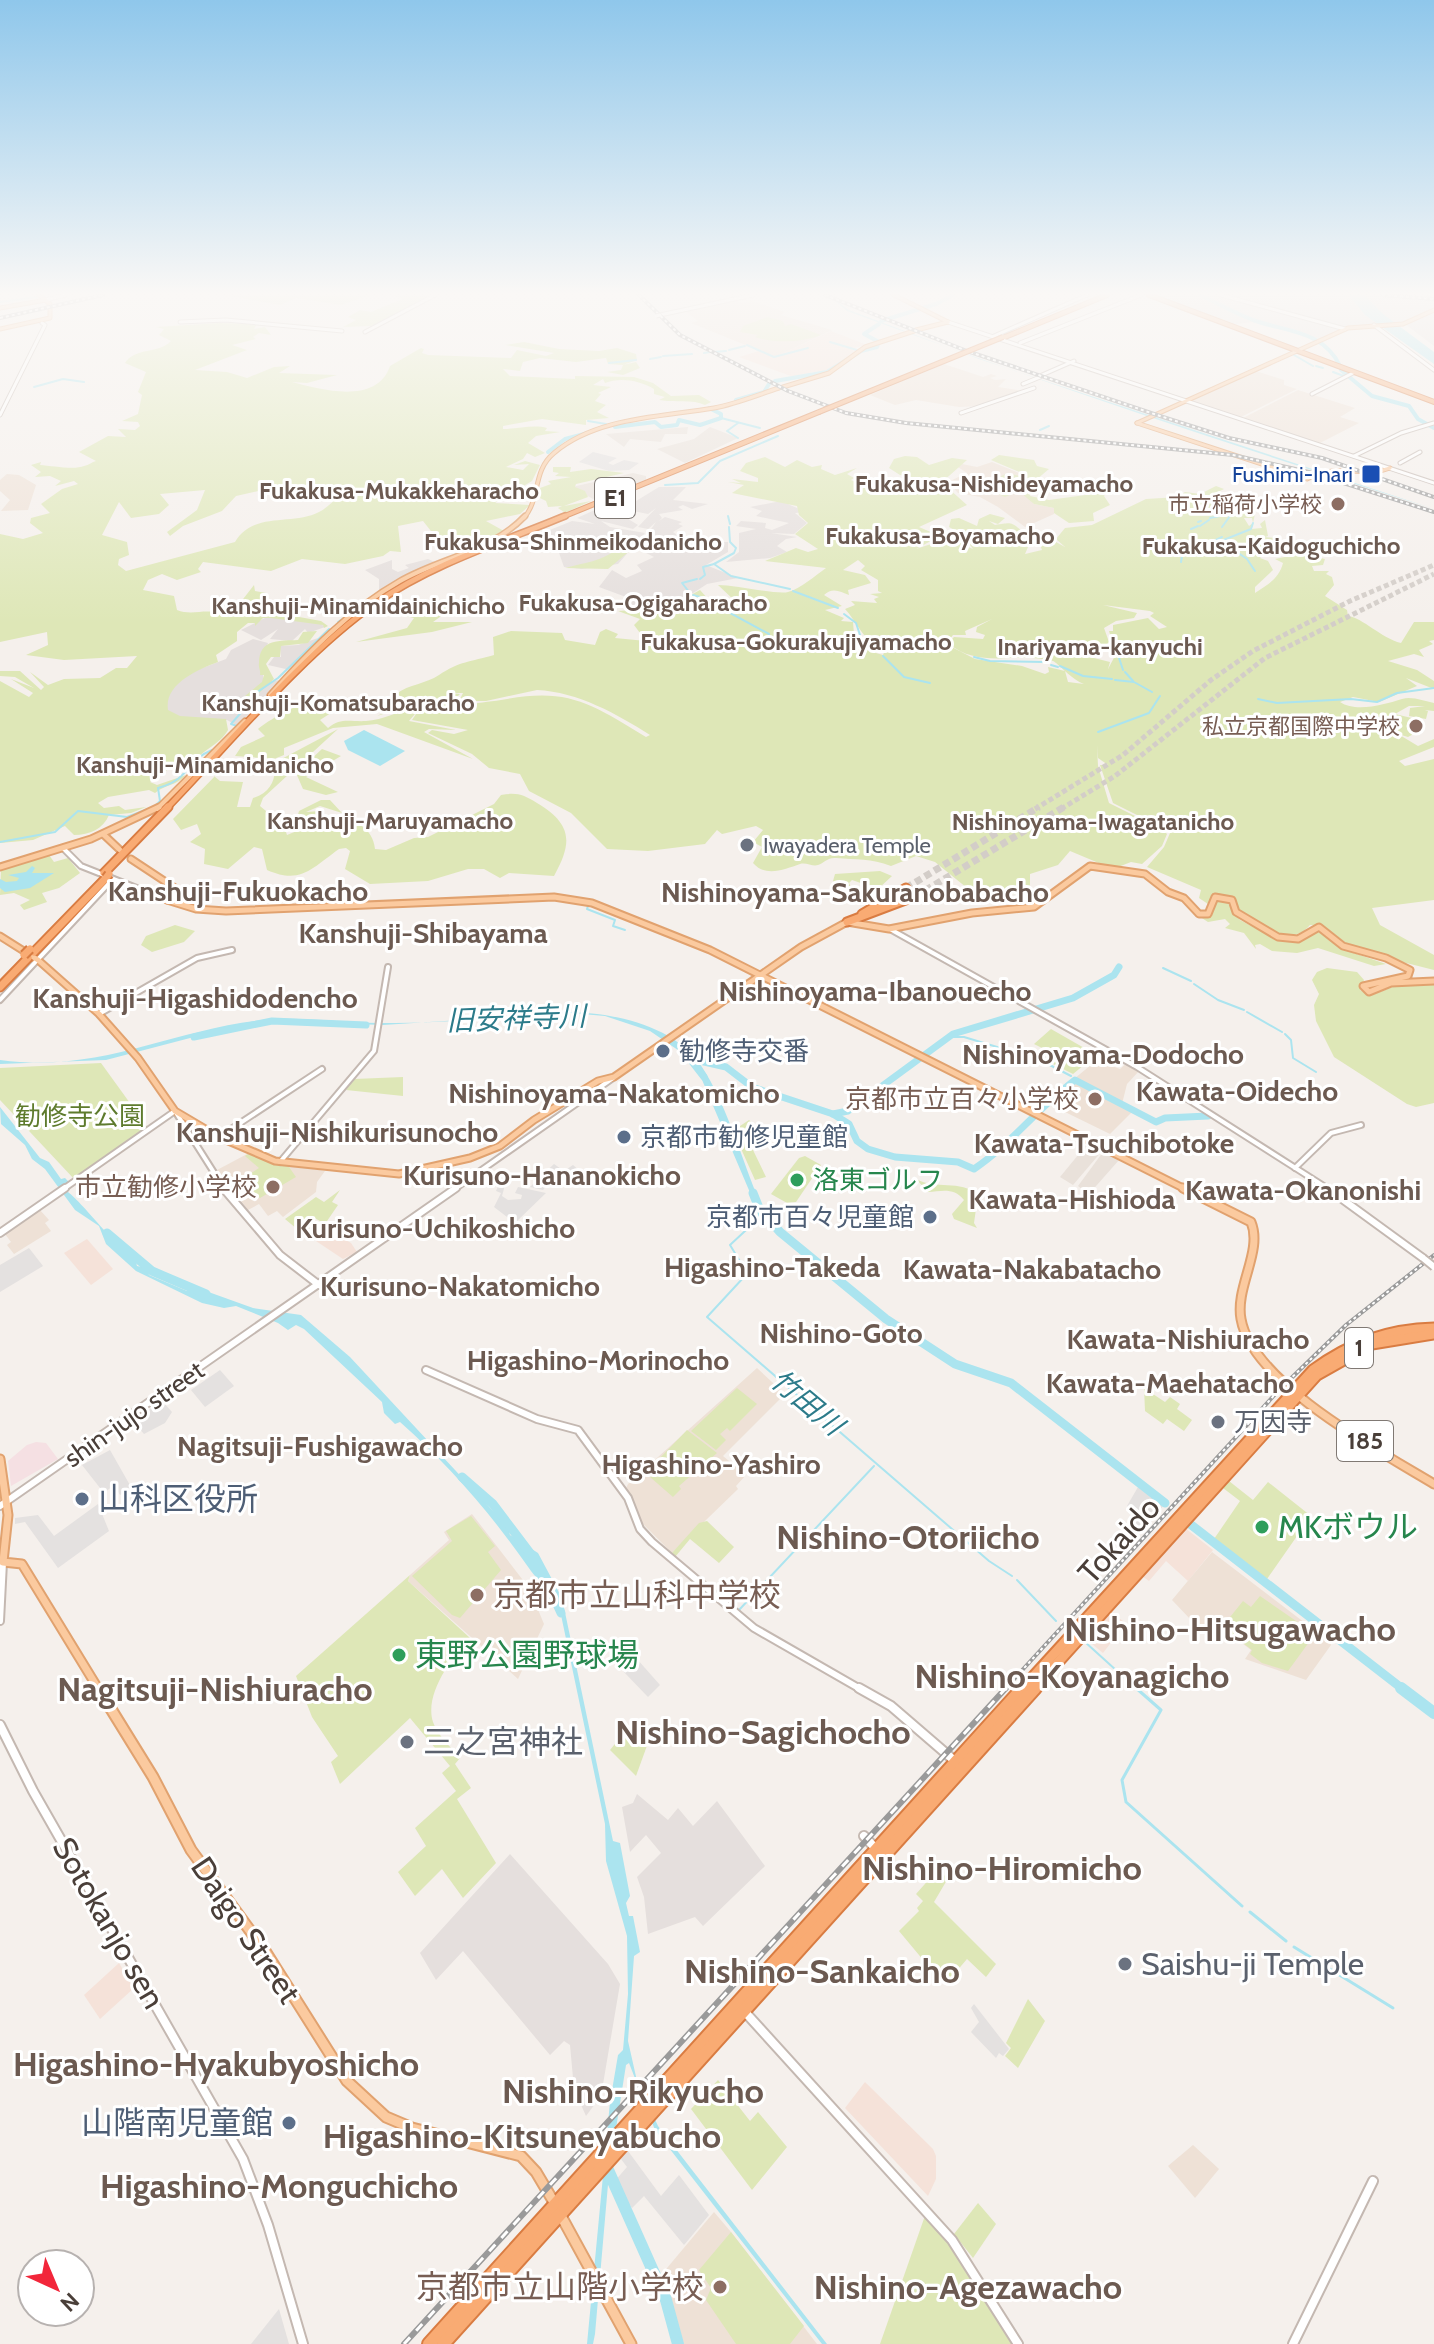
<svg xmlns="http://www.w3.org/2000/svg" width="1434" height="2344" viewBox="0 0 1434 2344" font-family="Cabin,'Noto Sans JP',sans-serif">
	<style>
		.residential { fill: #e9e1da }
		.commercial { fill: #f5e2d9 }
		.industrial { fill: #e5dfdd }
		.education { fill: #eee1d6 }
		.medical { fill: #f5e0e3 }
		.green { fill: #dee7b7; fill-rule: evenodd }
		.parking { fill: #e4e1e0 }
		.water { fill: #abe4ef }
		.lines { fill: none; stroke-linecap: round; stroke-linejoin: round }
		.stream-far1 { stroke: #abe4ef; stroke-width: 2 }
		.stream { stroke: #abe4ef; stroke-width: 3 }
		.river-far3 { stroke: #abe4ef; stroke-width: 4 }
		.river-far2 { stroke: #abe4ef; stroke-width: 7 }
		.river-far1 { stroke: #abe4ef; stroke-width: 9 }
		.river { stroke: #abe4ef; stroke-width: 12 }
		.highway-tunnel-far1 { stroke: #d3cdc8; stroke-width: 5; stroke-dasharray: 5 3; stroke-linecap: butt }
		.highway-tunnel { stroke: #d3cdc8; stroke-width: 7; stroke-dasharray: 7 4; stroke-linecap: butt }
		.minor-far3-casing { stroke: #c4b8b1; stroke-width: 5 }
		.minor-far2-casing { stroke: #c4b8b1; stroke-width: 8 }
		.minor-far1-casing { stroke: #c4b8b1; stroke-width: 10 }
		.minor-casing { stroke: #c4b8b1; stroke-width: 12 }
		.major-far4-casing { stroke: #e1a26f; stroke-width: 5 }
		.major-far3-casing { stroke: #e1a26f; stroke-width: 7 }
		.major-far2-casing { stroke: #e1a26f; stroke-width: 9 }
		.major-far1-casing { stroke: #e1a26f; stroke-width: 11 }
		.major-casing { stroke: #e1a26f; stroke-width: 13 }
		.highway-far4-casing { stroke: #d97c42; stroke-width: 6 }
		.highway-far3-casing { stroke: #d97c42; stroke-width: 8 }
		.highway-far2-casing { stroke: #d97c42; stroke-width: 11 }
		.highway-far1-casing { stroke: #d97c42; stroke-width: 13 }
		.highway-casing { stroke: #d97c42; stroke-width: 16 }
		.minor-far3 { stroke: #fff; stroke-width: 3 }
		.minor-far2 { stroke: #fff; stroke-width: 4 }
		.minor-far1 { stroke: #fff; stroke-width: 6 }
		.minor { stroke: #fff; stroke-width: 8 }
		.major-far4 { stroke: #fbca9f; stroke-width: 3 }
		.major-far3 { stroke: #fbca9f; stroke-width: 4 }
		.major-far2 { stroke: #fbca9f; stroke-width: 5 }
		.major-far1 { stroke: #fbca9f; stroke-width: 7 }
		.major { stroke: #fbca9f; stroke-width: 9 }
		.highway-far4 { stroke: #f9ab73; stroke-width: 4 }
		.highway-far3 { stroke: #f9ab73; stroke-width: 5 }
		.highway-far2 { stroke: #f9ab73; stroke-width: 7 }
		.highway-far1 { stroke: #f9ab73; stroke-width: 9 }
		.highway { stroke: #f9ab73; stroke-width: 12 }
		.rail-far1-casing { stroke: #9a9a9a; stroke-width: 4 }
		.rail-casing { stroke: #9a9a9a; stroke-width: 6 }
		.rail-far1 { stroke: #fff; stroke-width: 2; stroke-dasharray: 3; stroke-linecap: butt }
		.rail { stroke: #fff; stroke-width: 3; stroke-dasharray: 9; stroke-linecap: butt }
		.minor-bridge-far1-casing { stroke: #c4b8b1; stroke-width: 5; stroke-linecap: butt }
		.minor-bridge-casing { stroke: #c4b8b1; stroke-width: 10; stroke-linecap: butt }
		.highway-bridge-far1-casing { stroke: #d97c42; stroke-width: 6; stroke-linecap: butt }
		.highway-bridge-casing { stroke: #d97c42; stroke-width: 11; stroke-linecap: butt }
		.minor-bridge-far1 { stroke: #fff; stroke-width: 3 }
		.minor-bridge { stroke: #fff; stroke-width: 6 }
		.highway-bridge-far1 { stroke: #f9ab73; stroke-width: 4 }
		.highway-bridge { stroke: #f9ab73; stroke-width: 7 }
		.transit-dot { fill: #1a4fb4; stroke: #fff; stroke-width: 3 }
		.education-dot { fill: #8d6e63; stroke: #fff; stroke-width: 3 }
		.worship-dot { fill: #6b7280; stroke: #fff; stroke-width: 3 }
		.service-dot { fill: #5c6f8a; stroke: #fff; stroke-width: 3 }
		.leisure-dot { fill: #2e9e5b; stroke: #fff; stroke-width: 3 }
		.labels { text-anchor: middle; stroke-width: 6; stroke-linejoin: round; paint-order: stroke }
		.far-transit-label { font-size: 22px; fill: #164399; stroke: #fff; text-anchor: end }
		.far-education-label { font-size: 22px; fill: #785e54; stroke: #fff; text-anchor: end }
		.far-worship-label { font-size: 22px; fill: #5b616d; stroke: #fff; text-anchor: start }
		.far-neighbourhood-label { font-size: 24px; font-weight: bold; fill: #6c5a51; stroke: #fff }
		.shield { fill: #fff; stroke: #807974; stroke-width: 2 }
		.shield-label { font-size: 24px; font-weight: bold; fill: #4a3f39 }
		.service-label { font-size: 26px; fill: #4e5e75; stroke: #fff; text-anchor: start }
		.education-label { font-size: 26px; fill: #785e54; stroke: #fff; text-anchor: end }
		.park-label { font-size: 26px; fill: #5e7b2d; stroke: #fff }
		.leisure-label { font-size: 26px; fill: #27864d; stroke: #fff; text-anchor: start }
		.street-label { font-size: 26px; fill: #4a3f39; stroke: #fff }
		.worship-label { font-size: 26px; fill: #5b616d; stroke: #fff; text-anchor: start }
		.neighbourhood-label { font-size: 28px; font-weight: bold; fill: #6c5a51; stroke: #fff }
		.water-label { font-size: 28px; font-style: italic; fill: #2c7b8a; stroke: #fff }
		.near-service-label { font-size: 32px; fill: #4e5e75; stroke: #fff; text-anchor: start }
		.near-leisure-label { font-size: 32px; fill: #27864d; stroke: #fff; text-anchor: start }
		.near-street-label { font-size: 32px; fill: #4a3f39; stroke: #fff }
		.near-education-label { font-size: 32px; fill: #785e54; stroke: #fff; text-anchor: start }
		.near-worship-label { font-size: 32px; fill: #5b616d; stroke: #fff; text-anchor: start }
		.near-neighbourhood-label { font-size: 34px; font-weight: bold; fill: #6c5a51; stroke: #fff }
	</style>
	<rect width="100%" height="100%" fill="#f5f0ec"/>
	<g class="residential">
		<polygon points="688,427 687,434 665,434 661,442 630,439 624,447 606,434"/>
		<polygon points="710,427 738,438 685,463 657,449 694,439"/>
		<polygon points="633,473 646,476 646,480 593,499 572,487"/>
		<polygon points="1088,1143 1102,1151 1073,1185 1060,1177"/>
		<polygon points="1103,1152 1119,1160 1089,1194 1078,1186"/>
	</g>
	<g class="commercial">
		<polygon points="831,331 867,345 853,348 857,350 828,371 813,372 799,379 739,357 759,351 775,357"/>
		<polygon points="329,1230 351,1243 357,1252 343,1259 316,1241"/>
		<polygon points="87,1239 113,1269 91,1285 64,1253"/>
		<polygon points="1185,1528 1213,1550 1188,1581 1166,1561 1149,1581 1142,1576"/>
		<polygon points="1110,1612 1126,1623 1103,1653 1086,1639"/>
		<polygon points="119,1963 134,1988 100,2019 84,1995"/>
		<polygon points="865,2082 933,2149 936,2156 936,2179 928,2196 845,2108"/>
	</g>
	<g class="industrial">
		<polygon points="1153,295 1434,295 1434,346 1405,324 1352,328 1317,344 1306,335 1253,322 1228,325"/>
		<polygon points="659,487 686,487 673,500 708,504 692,509 683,505 678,507 683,510 659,514 662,518 659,521 665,517 682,522 678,524 683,526 673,532 681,538 670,542 673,548 695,547 697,542 708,542 717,536 721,542 728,542 728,552 706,565 738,578 707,584 687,597 653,609 632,609 622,601 626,597 599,587 612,570 626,578 642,571 637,565 654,557 636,548 646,536 653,537 647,535 656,522 648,529 638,527 656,508 648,514 623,509"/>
		<polygon points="781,501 806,512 795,513 807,523 794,534 771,533 797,537 786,539 777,546 787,552 770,558 726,562 739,552 739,533 756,529 736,526 741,521 766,523 765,528 772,530 789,523 756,516 762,511 750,507"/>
		<polygon points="597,509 620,514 638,525 633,529 601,521 610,527 645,533 618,564 582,569 564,567 558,550 539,548 530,538 572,521 595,524 577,518"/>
		<polygon points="428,559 437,563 379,592 379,579 365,570 392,560 392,569 398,572 409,568 405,565"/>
		<polygon points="267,617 320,623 325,627 308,633 305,629 292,641 270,639 278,629 261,640 241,630"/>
		<polygon points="318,638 290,670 268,665 274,657 281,657 280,646 298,645"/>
		<polygon points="253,639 268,643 261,662 264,682 281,680 238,726 227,720 171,721 159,698 192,672 226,659 231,650"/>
		<polygon points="637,1794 668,1820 678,1808 693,1826 717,1801 765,1866 703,1926 695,1917 648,1934 644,1897 637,1877 661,1853 646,1835 630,1852 622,1807 633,1803"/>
		<polygon points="510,1854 608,1964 620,1984 601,2096 586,2116 574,2089 570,2045 564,2041 550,2055 463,1951 436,1980 420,1953"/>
	</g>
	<g class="education">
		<polygon points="735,300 741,303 752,301 785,312 781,315 832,330 775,357 691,323 698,321 685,311"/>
		<polygon points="944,364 983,377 991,374 997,376 990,378 995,380 1006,379 998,387 1024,391 982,406 959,407 916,400 895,405 870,395"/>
		<polygon points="1256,371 1284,380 1284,385 1297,389 1241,417 1191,401"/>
		<polygon points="1298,390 1355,408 1340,417 1359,423 1320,443 1243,418"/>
		<polygon points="992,462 1024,475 1028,488 1023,490 1034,504 1054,508 1054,514 1025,527 998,507 980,497 958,493 948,482 967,473 958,467 962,464 977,467"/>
		<polygon points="7,474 19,475 36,485 28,510 1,511 10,500 0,491 0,480"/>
		<polygon points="1097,1060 1120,1069 1127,1063 1139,1071 1127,1084 1122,1104 1133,1111 1110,1134 1065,1112 1074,1104 1057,1093"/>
		<polygon points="249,1153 274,1162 325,1171 317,1182 316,1192 283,1217 277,1211 268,1216 259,1204 248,1210 217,1170"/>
		<polygon points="39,1209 49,1220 45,1223 51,1231 14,1254 7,1245 11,1242 5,1234"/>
		<polygon points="757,1368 785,1394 723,1456 746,1475 736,1486 738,1489 672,1553 641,1522 626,1488 628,1484"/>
		<polygon points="472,1514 529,1588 544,1624 518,1679 408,1581 410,1575 449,1540 444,1532"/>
		<polygon points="1212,1552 1330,1642 1331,1645 1306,1680 1245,1659 1251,1650 1222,1628 1211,1641 1172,1600"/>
		<polygon points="1193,2145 1219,2169 1195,2198 1168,2166"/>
		<polygon points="714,2212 731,2232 817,2344 684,2344 662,2274"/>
	</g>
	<polygon class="medical" points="36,1442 46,1443 58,1459 11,1486 8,1461 27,1445"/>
	<g class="green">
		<polygon points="224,295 370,295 341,305 296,298 280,305"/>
		<polygon points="393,295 434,295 371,326 343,327 356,320 348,317 360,310 371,312 402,299"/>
		<path d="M767 317 783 321 785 326 791 324 821 335C803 342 774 344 755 337L758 335 740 332 743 326Z"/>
		<path d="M219 323 257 324 254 329 265 327 271 335 259 333 253 337 256 339 232 345 247 350 195 370 227 372 247 378 274 367 290 366 279 373 337 375 307 383 292 382C322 390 377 405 390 366L421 348 424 349 422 353 428 355 511 358 517 350 546 356 554 353 505 345 524 342 559 349 599 351 617 348 636 354 637 360 623 365 636 362 640 368 623 375 607 372 621 370 623 365 608 364 606 358 576 362 540 358 523 362 520 371 503 369 510 376 575 379V376L634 377 653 383 671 396 699 395 711 402 705 405C693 399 674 403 659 400L665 397 654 394V389C640 380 619 377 605 383L603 379 593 385 611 387 598 393 601 394 595 401 606 405 597 412 609 418 586 420V425L542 419 503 426V429C517 429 534 424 547 428L545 431 560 432 536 436 528 443 545 453 535 457 527 453 523 459 506 467 523 470 529 464 514 465 525 461 540 465 532 481 495 503 530 505 520 514 486 521 504 531 494 539 467 537 442 545 423 521 398 526 401 552 390 551 383 556 345 564 302 559 271 571 203 562 198 569 201 572 177 580 162 574 148 580 143 590 174 596 177 610C192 616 206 608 222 614L240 603 254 585 255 591 266 593 264 598 267 600 291 605 283 614 321 621 328 626 324 628 323 625 271 618H263L255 626V623H248L237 632V641L216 655 218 662C197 670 164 684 168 710L180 716 226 719 228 730C219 746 201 749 193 765L167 770 150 782 157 785 186 775C176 786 166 784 155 793L149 790 108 797 98 803 104 808 119 806 125 810 146 807 131 813 109 815C103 829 90 835 74 835L65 826 33 840 0 843V681L29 697 33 693 11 679 34 688 15 677 0 676V671H20L41 690 44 687 30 672 48 685 64 679 100 678 116 668H127L137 656 64 660 26 655 48 645 47 632 0 642V534L23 539 43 533 30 523 31 518 50 513 41 504 62 489 78 484 74 481 55 486 61 481 50 476 35 477 41 472 31 465 41 462 40 465C52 466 75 470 84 466 89 465 92 462 96 461L79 452 108 436 126 437 118 429 135 430 140 426 138 422 122 421 138 414 142 395 138 392 146 372 125 363C135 347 159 354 171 341L159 335 164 329 156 327ZM284 485 311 486 339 492V496C333 501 326 509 319 512 292 526 253 511 235 542L126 571 118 565 119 559 129 555 127 542 102 535 119 502 131 518 159 514 169 505 160 494 205 490 197 510 167 532 170 536 183 526 222 511 236 496Z"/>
		<polygon points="999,455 1034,460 1037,466 1049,469 1036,480 1030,496 1049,500 1107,492 1104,496 1110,505 1093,513 1094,521 1069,523 1054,513 1054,508 1034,504 1021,493 1026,488 1005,497 981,487 1007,473 1020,476 1026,482 1024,474 991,460"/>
		<path d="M905 456 917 457 929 465 952 458 967 460 941 483 927 488H948L967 505 919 527 940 536 916 549 940 541 948 533C958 537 963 546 973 549L962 534 949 527 951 519 959 518 977 526 979 519 990 514 1005 518 998 524 989 521 995 525C1011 523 1010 521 1022 531L1021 542 1028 547 1025 554 1042 550 1040 545 1056 542 1065 547 1056 539 1065 528 1092 525 1146 499 1178 497 1185 492 1200 494 1216 486 1224 489 1218 492 1242 499 1231 497 1224 505 1235 500 1241 504 1246 499 1249 503 1266 506 1245 510 1243 503 1232 511 1255 514 1253 523 1252 518H1244L1249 526 1253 523 1251 529 1262 528 1260 524 1265 520 1268 536 1265 537 1275 538 1286 551 1301 548 1326 554V557L1306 554 1325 559 1323 565 1312 566 1314 571H1329L1326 574 1332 577 1334 585 1325 596 1347 610 1348 616C1363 618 1381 638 1401 643L1414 622H1434V640L1429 641 1433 644 1419 650 1424 657 1414 654 1388 661 1417 670 1434 681V689L1406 678 1417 686 1379 702 1353 697 1340 702C1356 713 1386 704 1402 699 1412 696 1424 701 1434 703V711L1425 710 1428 711 1426 719 1409 716 1410 708 1425 706H1409L1395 714 1424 721 1419 725 1421 730 1408 737 1398 734 1418 746 1434 739V747L1399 761 1405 766 1434 759V900L1372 908 1380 925 1434 955V970L1355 950 1324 926 1310 925C1290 948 1258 930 1239 911 1234 906 1234 901 1229 896L1212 895 1208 904 1199 898 1201 890 1147 867 1164 847 1170 833 1165 829 1113 803 1100 765H1108L1098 758 1097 745 1098 766 1109 803 1163 830 1167 834 1162 846 1142 864 1131 862 1113 869 1070 851 1058 865 1030 874V885L1023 895 1002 893 996 897 972 892 935 862 916 856 891 866C871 858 856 860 836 858 828 857 824 863 818 865 813 867 806 862 800 864 785 869 766 878 753 863L762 847 753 842 763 830 756 826 722 834 717 830 705 844 648 851 607 849 571 813 529 791 520 774 489 768 472 754 428 733 432 730 454 734 468 730 412 720 420 708 409 721 456 730 429 729 424 732 473 759 377 724 333 728 284 748V755L274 759 235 756 241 747 265 736 258 729C267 721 304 699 316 702 322 703 328 708 334 711L320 720 328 728C341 717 350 722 366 721 382 720 403 711 416 703L377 716 401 704 404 698 396 694C409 684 426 684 439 675 460 661 470 662 494 655L493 637 511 631 562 633 565 640 595 645 600 632 606 629 618 634 615 638 646 641 634 625 640 619 618 611 648 609V605L687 597 700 590C713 604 715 610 736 602L718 585C735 585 778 595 788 592 800 589 816 575 826 568L765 561 796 548 808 552 818 549 795 534 808 523 799 515 797 506 732 493 744 485 728 482 741 483 732 479 758 482V478L740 471 746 463 765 457 785 467 797 460 812 467 822 465 821 469 835 475 857 468 847 474 854 478 851 480C859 484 877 486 888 489L896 485 914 484 916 478 900 475 889 468 894 459ZM1259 550 1286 551 1289 556 1275 559 1283 563C1279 578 1270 583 1255 593V587L1273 570 1268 561 1260 558 1263 555ZM858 560 865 566 861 570 878 580V591L882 593 870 594 879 597 874 599 877 603 851 601 855 605 845 609C858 623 866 646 885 650L883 655 876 653 875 648 854 634 853 622 841 621 844 618 825 610 842 606 824 595C832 587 840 591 849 595L848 590 871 583 865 575 843 570ZM1103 605 1150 611 1154 613 1150 616 1167 627 1159 629 1148 618 1113 625V631H1109L1114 647 1121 652 1116 654 1108 669 1110 662 1078 654V651H1112L1106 645 1109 642 1104 628 1116 621 1134 618 1137 613ZM992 619 977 627 976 632 985 635 983 639 954 637 948 643C980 670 1016 651 1053 661 1058 663 1072 680 1084 684L1068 682 1065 671 1048 667 1049 672 1045 674 1022 666 975 659 946 644 953 635H966L965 631ZM537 690C578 692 617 714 650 735L646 737C590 703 568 687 501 700 489 702 476 702 465 707L461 705 468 701 459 703 456 698 460 694 451 693H463L459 701H486Z"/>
		<polygon points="553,467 571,467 570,472 591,469 624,473 576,484 575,487 585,491 588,497 564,506 591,501 558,516 564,512 558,508 562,506 548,507 546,501 538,497 540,488 551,484 548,481 571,477 555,476 559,473 553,472"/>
		<path d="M617 549H632L608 569 565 568C583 563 603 561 617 549Z"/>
		<polygon points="444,599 451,609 433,622 472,622 432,632 356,642 407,628 414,618 393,613 401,610 402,603 413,607"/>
		<path d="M317 631 308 643 281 646 280 657H271L266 664 274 679 259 693 239 701 262 682 264 675H260C261 671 258 667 259 663 259 638 281 641 298 640L303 632Z"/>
		<path d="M338 729 263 798 260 806 284 826 287 835 304 828 297 818 299 811 321 800H330L342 813 320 806 306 812 320 811 330 823 336 816C354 820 373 827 375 849L386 850 414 838 428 837 494 804 501 795C517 792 524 795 537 803 572 824 573 842 554 876L509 873 500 878 484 869H468L428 881 370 884 345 869 350 851 346 848 339 849C312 868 301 885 267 870L262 849 254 847 228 869 204 864 205 849 190 842 201 834 197 824 181 830 173 819 220 771 214 776 220 781 243 782 237 807H250L253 798C271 793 277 778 274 763Z"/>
		<polygon points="322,749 341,756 306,777 338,792 326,795 303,789 296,773"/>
		<polygon points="49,855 54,862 68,858 80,873 59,888 42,893 47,902 24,910 20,905 30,900 14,893 0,895 1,869"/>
		<polygon points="880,871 892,876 878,889 852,880 849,883 852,889 842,888 833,881 835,874"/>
		<polygon points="1216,900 1227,902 1240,920 1272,937 1293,942 1317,931 1345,950 1386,964 1374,966 1318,948 1297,953 1272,951 1260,944 1255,945 1256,949 1244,933 1225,928 1230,924 1225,919 1208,922 1191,911 1199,915"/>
		<polygon points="175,925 195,931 184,942 152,952 141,945 146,936"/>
		<polygon points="1327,968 1357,972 1364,980 1360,990 1370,996 1395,986 1434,984 1434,1103 1416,1107 1407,1104 1334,1057 1316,1021 1314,1005 1319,994 1312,980 1317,972"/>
		<polygon points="1051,1029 1086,1049 1084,1052 1090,1060 1073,1074 1047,1061 1052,1053 1034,1044"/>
		<polygon points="101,1063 148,1128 75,1180 0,1100 0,1068"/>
		<polygon points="403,1077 403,1096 346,1090 354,1079"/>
		<polygon points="749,1120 766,1135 758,1144 741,1137 753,1150 766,1177 755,1180 734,1133 741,1136 734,1130"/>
		<polygon points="248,1154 289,1167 296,1177 260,1198 256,1196 245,1177 259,1168 245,1156"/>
		<polygon points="805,1156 821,1165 796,1202 787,1203 771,1194 799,1158"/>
		<path d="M916 1179C936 1190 960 1179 978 1195L974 1223 977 1228 954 1219 952 1214 964 1200C954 1187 942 1191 928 1192Z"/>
		<polygon points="340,1190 332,1202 338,1205 325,1224 313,1217 297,1229 285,1219 316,1197 324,1202"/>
		<polygon points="737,1388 757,1404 730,1431 727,1428 720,1434 726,1440 716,1450 691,1431"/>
		<polygon points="1144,1388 1165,1402 1170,1397 1180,1404 1177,1409 1192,1420 1184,1431 1167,1419 1163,1424 1145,1411"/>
		<polygon points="687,1430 717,1453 679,1486 681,1489 673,1497 650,1477 651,1473 659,1466 657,1461"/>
		<polygon points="1229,1481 1253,1500 1268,1482 1311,1516 1267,1579 1214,1539 1240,1501 1223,1488"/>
		<polygon points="471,1516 495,1546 488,1552 501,1570 460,1618 452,1615 412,1576 452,1541 446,1531"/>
		<polygon points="707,1521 734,1547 719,1563 690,1539 675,1557 672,1553 699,1523"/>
		<path d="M410 1575 408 1581 470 1638C452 1657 424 1694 433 1722 437 1735 452 1748 460 1758L455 1764 471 1788 457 1799 496 1863 463 1898 442 1869 415 1896 398 1872 426 1846 415 1828 456 1791 442 1773 450 1766 410 1718 340 1784 331 1762 338 1756 312 1717 296 1676Z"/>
		<polygon points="1260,1596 1315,1634 1288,1671 1262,1663 1250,1654 1252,1650 1222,1627 1243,1601 1251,1607"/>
		<polygon points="628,1728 648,1743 636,1776 610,1750"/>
		<polygon points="940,1867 947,1880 934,1902 996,1964 986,1977 967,1959 950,1979 944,1972 934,1973 899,1931 919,1911 917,1908 923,1901 916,1894"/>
		<polygon points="1028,1999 1045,2021 1018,2068 1005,2056 1011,2048 1006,2043"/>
		<polygon points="718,2080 750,2121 758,2112 787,2147 752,2190 691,2109"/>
		<polygon points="978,2203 996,2224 973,2258 954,2234"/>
		<polygon points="927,2210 952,2240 1019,2344 880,2344"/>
		<polygon points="731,2232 804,2326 790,2344 736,2344 706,2300 711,2288 699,2270"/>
	</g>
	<g class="parking">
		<polygon points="593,452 617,458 608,463 613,465 624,460 639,463 629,470 609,471 579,462"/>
		<polygon points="554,1164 564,1171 573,1165 583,1174 569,1185 549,1183 543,1190 530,1187"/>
		<polygon points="499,1184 505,1185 502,1196 508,1200 521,1199 522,1195 515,1193 518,1187 546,1193 515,1223 494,1207 501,1193 496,1191"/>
		<polygon points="29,1248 43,1266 0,1292 0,1265"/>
		<polygon points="220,1370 234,1386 205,1407 191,1390"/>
		<polygon points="162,1401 172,1412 165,1423 144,1434 133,1421"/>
		<polygon points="110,1450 131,1487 120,1495 114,1485 104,1493 82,1465"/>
		<polygon points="1138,1487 1163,1506 1143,1529 1132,1522 1138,1515 1127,1506"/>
		<polygon points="98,1504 109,1531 58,1568 25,1522 15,1524 15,1518 38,1515 54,1536"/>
		<polygon points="637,1659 660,1685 648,1697 623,1671"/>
		<polygon points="974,2004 1009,2049 1003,2056 999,2053 996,2058 971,2032 979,2022 971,2008"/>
		<polygon points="628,2151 661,2196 679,2175 709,2215 684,2245 644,2196 632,2208 614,2182 627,2167 621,2159"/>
		<polygon points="279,2309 289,2344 251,2344"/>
	</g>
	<g class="water">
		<path d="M828 295 849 310 979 359 1434 509C1236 447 1041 382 847 311Z"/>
		<polygon points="1349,295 1364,295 1383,314 1434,352 1434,364 1365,315"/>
		<polygon points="364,730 405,751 380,766 348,750 344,741"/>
		<polygon points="32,866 35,868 32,873 54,873 30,888 5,892 0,888 0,879 6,882 17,881 19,878 8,875 26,872"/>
		<path d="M547 1012C599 1010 671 1020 702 1067 727 1105 742 1160 760 1203L754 1202 694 1061 650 1031 605 1016 570 1013 383 1025 268 1021 236 1026 106 1060 0 1064V1060C99 1074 170 1030 263 1020 301 1016 340 1023 379 1023 433 1023 495 1020 547 1012Z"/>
		<path d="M0 1107 40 1158 49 1162 61 1179 65 1178 70 1183 68 1192C83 1203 124 1257 135 1258L137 1266 147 1268 149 1275 187 1291 203 1290 253 1308 301 1315 350 1357 508 1527 510 1535 538 1553 562 1598 613 1841 620 1843 630 1896 626 1903 629 1916H633L640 1952 634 1956 628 2041 637 2081 658 2126 827 2344H822L655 2130 629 2063 626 2065 609 2173 595 2334 593 2344H587L610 2102 618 2055 623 2050 628 1994 627 1936 606 1861 605 1824 557 1596C549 1587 537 1580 531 1571 492 1515 451 1467 400 1422L395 1424 384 1413 382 1402 304 1329 296 1325 288 1330 278 1323 236 1306 224 1308 202 1303 136 1271 106 1244 99 1226 75 1210 45 1169 32 1159 25 1145 1 1124Z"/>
	</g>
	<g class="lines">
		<g class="stream-far1">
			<polyline points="0,302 37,297"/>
			<polyline points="830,342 857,350"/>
			<polyline points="747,345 774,357 808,348"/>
			<polyline points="729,350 745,346"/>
			<polyline points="714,352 726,351"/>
			<polyline points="704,353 710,352"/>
			<polyline points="1294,355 1313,366"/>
			<polyline points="663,356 692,354"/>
			<polyline points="650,359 661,357"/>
			<polyline points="609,363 636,360"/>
			<polyline points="1316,366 1323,368"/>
			<polyline points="1333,372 1344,376"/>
			<polyline points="34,387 63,379 84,382"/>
			<polyline points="1155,417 1158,416"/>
			<polyline points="721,418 760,428"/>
			<polyline points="588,421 606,424"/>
			<polyline points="738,423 727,431 738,438"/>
			<polyline points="1040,430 1049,426"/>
			<polyline points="665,485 698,483 720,461 778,436"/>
			<polyline points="728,516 730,524"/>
			<polyline points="1210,518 1244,511"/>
			<polyline points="1198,522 1201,521"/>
			<polyline points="1253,523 1251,529 1221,541 1247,559 1255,571"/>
			<polyline points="1200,526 1209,520"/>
			<polyline points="729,527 730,542 736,548 734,553 714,564 731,576 790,589"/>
			<polyline points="1222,527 1230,516"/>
			<polyline points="1191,529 1198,526"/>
			<polyline points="1181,562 1182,556 1222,537"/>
			<polyline points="700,579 705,575 703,567 714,564"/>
			<polyline points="793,591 838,608"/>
			<polyline points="690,593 682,583 697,579"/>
			<polyline points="693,595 707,599"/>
			<polyline points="708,601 769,634 767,650"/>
			<polyline points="844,614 856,623 860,635"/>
			<polyline points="338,622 345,617"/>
			<polyline points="867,638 878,648"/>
			<polyline points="1113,641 1122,650 1120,657"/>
			<polyline points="883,656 904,677 930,683"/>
			<polyline points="974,657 990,661 1045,662"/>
			<polyline points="1119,658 1123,670"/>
			<polyline points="1051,665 1058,667"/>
			<polyline points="1060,666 1083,676 1112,679"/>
			<polyline points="1125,672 1133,681"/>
			<polyline points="1115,680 1134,682 1152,692"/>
			<polyline points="1258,699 1277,703 1351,699 1377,702 1397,693 1434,688"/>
			<polyline points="237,726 231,724 247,706 244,701 278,678 329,629"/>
			<polyline points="1098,732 1149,713 1160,696"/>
			<path d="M154 807 160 801 158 788C191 779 185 761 212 750"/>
			<polyline points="0,842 55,832 78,811 127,817 148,809"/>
			<polyline points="589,903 587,909 615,920 613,926 625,930"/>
			<polyline points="1163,968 1191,981"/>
			<polyline points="1194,984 1218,1000 1244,1010"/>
			<polyline points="1247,1012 1282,1032"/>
			<polyline points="1285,1034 1291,1040 1293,1058 1316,1072"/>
			<polyline points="949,1037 964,1037 1017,1053"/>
			<polyline points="1020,1054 1039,1060"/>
			<polyline points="1044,1062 1071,1076"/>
			<polyline points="759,1208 759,1218 730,1245 741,1263 744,1277 707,1317 989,1561 1012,1576"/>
			<polyline points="1017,1580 1056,1621"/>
			<polyline points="739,1610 874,1466"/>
			<polyline points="1085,1642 1138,1690"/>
		</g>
		<g class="stream">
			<polyline points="1136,1688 1161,1710 1122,1780 1126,1802 1242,1906"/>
			<polyline points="1250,1912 1286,1941"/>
			<polyline points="1294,1947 1393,2008"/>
		</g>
		<g class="river-far3">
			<path d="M1200 295C1217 303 1235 313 1253 320 1286 332 1323 330 1340 366"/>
			<polyline points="881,321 936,304 953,295"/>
			<polyline points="1341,370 1372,396 1409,406 1418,419 1434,428"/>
			<polyline points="775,381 827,372 861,351 877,347 879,342 864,334 879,324"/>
			<polyline points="736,400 764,392 769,384"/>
			<polyline points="615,427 655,422 661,427 677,425 679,420 700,425 721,418 721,414 709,408"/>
			<polyline points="548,452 565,439 588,433"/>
		</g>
		<g class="river-far2">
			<polyline points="194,1037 272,1021 366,1025"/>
			<polyline points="683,1050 704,1077"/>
			<path d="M691 1059 726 1067 752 1087 833 1114 849 1124 857 1141 868 1149 895 1157 958 1162 974 1169C1011 1144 1039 1107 1075 1080L1156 1122 1165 1118 1208 1116"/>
			<polyline points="833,1114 848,1111 953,1034 1073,998 1114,975 1119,967"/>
		</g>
		<g class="river-far1">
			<polyline points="753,1193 759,1208 780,1232 886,1319 955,1364 1011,1383 1165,1503"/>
			<polyline points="107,1233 152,1271 206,1294"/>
			<polyline points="462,1477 493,1504 530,1553"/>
			<polyline points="1190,1524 1404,1690"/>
			<polyline points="545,1578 561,1613"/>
		</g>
		<g class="river">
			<polyline points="1401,1688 1434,1713"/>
			<polyline points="608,2170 666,2300 678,2344"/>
		</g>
		<g class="highway-tunnel-far1">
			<polyline points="1035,809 1123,755 1211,680 1253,651 1350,601 1434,565"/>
			<polyline points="1061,809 1115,776 1265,658 1434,574"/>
		</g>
		<g class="highway-tunnel">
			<polyline points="906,888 1039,807"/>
			<polyline points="916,896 1064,807"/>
		</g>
		<defs>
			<g id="minor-far3">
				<polyline points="1221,295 1345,329"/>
				<polyline points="1430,295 1434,297"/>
				<polyline points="46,300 65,295"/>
				<polyline points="660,315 753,295"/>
				<polyline points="180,322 226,320 342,331"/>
				<polyline points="948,322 1434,483"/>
				<polyline points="1374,325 1434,370"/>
				<polyline points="365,332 435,295"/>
				<polyline points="994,336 1087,295"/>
				<polyline points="1020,343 1141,295"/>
				<polyline points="1042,375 1074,361"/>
				<polyline points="1023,384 1040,377"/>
				<polyline points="1312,394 1353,373"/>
				<polyline points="961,413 1034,388"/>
				<polyline points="0,415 45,325 42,323"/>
				<polyline points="1354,456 1401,433 1434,423"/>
				<polyline points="1400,463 1420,452"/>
			</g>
			<g id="minor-far2">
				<polyline points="63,848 81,866 167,900"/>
				<polyline points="890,929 1137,1067 1330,1190"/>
				<polyline points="0,1000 113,879"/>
				<polyline points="99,1014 197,958 232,950"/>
				<polyline points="219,1137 322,1069"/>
				<polyline points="280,1162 374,1051 388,967"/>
				<polyline points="1295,1168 1331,1133 1361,1125"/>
				<polyline points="62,1190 175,1111 225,1190"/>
				<polyline points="453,1190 613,1078"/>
			</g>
			<g id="minor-far1">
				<polyline points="223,1188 280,1255 319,1285"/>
				<polyline points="1327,1188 1423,1258"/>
				<polyline points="0,1233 65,1188"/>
				<polyline points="426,1370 537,1419 578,1430 628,1498 640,1529 652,1542 754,1628 862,1690"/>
				<polyline points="0,1506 456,1188"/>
				<polyline points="0,1621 3,1562"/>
			</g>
			<g id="minor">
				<polyline points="859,1688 891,1706 956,1762"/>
				<polyline points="0,1725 33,1791 243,2159 268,2225 303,2344"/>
				<polyline points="864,1836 877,1850"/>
				<polyline points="745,2012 952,2240 1018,2344"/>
				<polyline points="1293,2344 1373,2181"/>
			</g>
			<g id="major-far4">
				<polyline points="894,295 948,322"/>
				<polyline points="0,308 46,300"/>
				<polyline points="0,329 50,318 50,304 39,295"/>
				<polyline points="916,330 948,322"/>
				<polyline points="783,387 829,373 865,347 914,331"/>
				<polyline points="1157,414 1348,328 1403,324 1434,310"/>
				<path d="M1137 423 1307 479C1341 461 1363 479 1390 468"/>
				<polyline points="1137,423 1155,415"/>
				<path d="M524 518C541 498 532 471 554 453 596 417 662 417 714 408 736 404 757 395 779 388"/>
			</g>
			<g id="major-far3">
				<path d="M270 695C309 652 349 610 400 581 442 557 491 552 525 516"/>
				<polyline points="157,809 245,721"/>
			</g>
			<g id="major-far2">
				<polyline points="103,834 120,850"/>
				<polyline points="131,859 181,892 167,900"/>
				<polyline points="0,867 91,839 159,807"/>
				<polyline points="167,900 196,909 226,911 554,897 592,903 710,950 1187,1190"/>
				<polyline points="0,936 38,960 99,1014 138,1058 175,1111 219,1137 275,1161 399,1174 470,1158 500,1146 534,1120 598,1081 614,1077 801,947 847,922 889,929 972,913 1034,907 1090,866 1145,874 1168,892 1184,898 1199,914 1208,914 1215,897 1232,900 1236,912 1278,937 1298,939 1319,927 1343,946 1386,958 1410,970 1408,976 1363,986 1369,992 1391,983 1434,981"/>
			</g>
			<g id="major-far1">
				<path d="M1183 1188 1251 1222C1263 1251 1235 1287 1241 1319 1252 1383 1381 1452 1434 1484"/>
				<polyline points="0,1459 8,1515 3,1562 22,1564 99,1690"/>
			</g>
			<g id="major">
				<polyline points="98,1688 153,1777 191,1850 265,1951 347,2081 386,2117 412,2128 521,2156 536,2172 555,2204"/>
				<polyline points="560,2214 631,2344"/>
			</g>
			<g id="highway-far4">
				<polyline points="1149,295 1434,402"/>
				<polyline points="1005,337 1107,295"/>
				<polyline points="560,518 819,412"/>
			</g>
			<path id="highway-far3" d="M166 809C229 744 303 654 376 603 432 564 502 542 565 516"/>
			<g id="highway-far2">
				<polyline points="104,873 168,807"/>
				<polyline points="862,914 906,888"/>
				<polyline points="847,922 916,896"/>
				<polyline points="34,952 106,878"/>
				<polyline points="0,987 28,958"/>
			</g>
			<g id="highway-far1">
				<path d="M1021 1690 1313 1370C1350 1343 1388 1329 1434 1328"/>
				<polyline points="1033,1690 1317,1375 1372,1344 1434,1334"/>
			</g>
			<g id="highway">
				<polyline points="429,2344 1023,1688"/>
				<polyline points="443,2344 1035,1688"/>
			</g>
		</defs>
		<use href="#minor-far3" class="minor-far3-casing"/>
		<use href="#minor-far2" class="minor-far2-casing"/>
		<use href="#minor-far1" class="minor-far1-casing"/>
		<use href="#minor" class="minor-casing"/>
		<use href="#major-far4" class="major-far4-casing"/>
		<use href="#major-far3" class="major-far3-casing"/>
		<use href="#major-far2" class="major-far2-casing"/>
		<use href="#major-far1" class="major-far1-casing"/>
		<use href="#major" class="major-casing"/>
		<use href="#highway-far4" class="highway-far4-casing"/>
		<use href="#highway-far3" class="highway-far3-casing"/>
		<use href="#highway-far2" class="highway-far2-casing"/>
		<use href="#highway-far1" class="highway-far1-casing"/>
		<use href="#highway" class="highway-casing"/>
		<use href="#minor-far3" class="minor-far3"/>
		<use href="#minor-far2" class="minor-far2"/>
		<use href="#minor-far1" class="minor-far1"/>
		<use href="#minor" class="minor"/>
		<use href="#major-far4" class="major-far4"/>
		<use href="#major-far3" class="major-far3"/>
		<use href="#major-far2" class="major-far2"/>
		<use href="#major-far1" class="major-far1"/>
		<use href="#major" class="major"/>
		<use href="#highway-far4" class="highway-far4"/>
		<use href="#highway-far3" class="highway-far3"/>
		<use href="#highway-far2" class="highway-far2"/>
		<use href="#highway-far1" class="highway-far1"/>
		<use href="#highway" class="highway"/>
		<defs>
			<g id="rail-far1">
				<polyline points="639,295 680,335 788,391 846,413 906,423 1233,455 1309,472 1434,512"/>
				<polyline points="825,295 967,351 1163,417 1229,438 1322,458 1434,497"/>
				<polyline points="1382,295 1434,299"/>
				<polyline points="0,318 103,295"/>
				<polyline points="1004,1690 1280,1389 1346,1325 1434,1255"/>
			</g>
			<polyline id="rail" points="404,2344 1006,1688"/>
		</defs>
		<use href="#rail-far1" class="rail-far1-casing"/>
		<use href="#rail" class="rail-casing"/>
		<use href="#rail-far1" class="rail-far1"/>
		<use href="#rail" class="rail"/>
		<defs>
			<polyline id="minor-bridge-far1" points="656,316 660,315"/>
			<polyline id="minor-bridge" points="1423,1258 1434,1267"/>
			<polyline id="highway-bridge-far1" points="819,412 1003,337"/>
			<g id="highway-bridge">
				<polyline points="106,878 109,874"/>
				<polyline points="24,955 30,949"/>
			</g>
		</defs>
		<use href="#minor-bridge-far1" class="minor-bridge-far1-casing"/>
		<use href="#minor-bridge" class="minor-bridge-casing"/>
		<use href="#highway-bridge-far1" class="highway-bridge-far1-casing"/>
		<use href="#highway-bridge" class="highway-bridge-casing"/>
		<use href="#minor-bridge-far1" class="minor-bridge-far1"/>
		<use href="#minor-bridge" class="minor-bridge"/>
		<use href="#highway-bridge-far1" class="highway-bridge-far1"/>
		<use href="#highway-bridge" class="highway-bridge"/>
	</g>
	<linearGradient id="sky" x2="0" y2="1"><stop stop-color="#8fc7eb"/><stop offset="0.47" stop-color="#faf8f6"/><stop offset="1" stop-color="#faf8f6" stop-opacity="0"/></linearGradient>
	<rect width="1434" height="624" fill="url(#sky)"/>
	<rect class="transit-dot" x="1361" y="464" width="20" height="20" rx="4"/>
	<g class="education-dot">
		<circle cx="1338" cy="504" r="8"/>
		<circle cx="1416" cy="726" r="8"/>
		<circle cx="1095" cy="1099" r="8"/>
		<circle cx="273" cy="1187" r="8"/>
		<circle cx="477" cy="1595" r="8"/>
		<circle cx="720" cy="2287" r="8"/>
	</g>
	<g class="worship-dot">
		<circle cx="747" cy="845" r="8"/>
		<circle cx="1218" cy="1422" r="8"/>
		<circle cx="407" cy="1742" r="8"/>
		<circle cx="1125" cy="1964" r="8"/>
	</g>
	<g class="service-dot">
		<circle cx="663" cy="1051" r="8"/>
		<circle cx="624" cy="1137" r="8"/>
		<circle cx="930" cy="1217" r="8"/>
		<circle cx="82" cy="1499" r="8"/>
		<circle cx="289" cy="2123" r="8"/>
	</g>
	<g class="leisure-dot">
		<circle cx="797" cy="1180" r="8"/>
		<circle cx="1262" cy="1527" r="8"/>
		<circle cx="399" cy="1655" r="8"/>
	</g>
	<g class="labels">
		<g class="far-transit-label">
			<text x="1353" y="482">Fushimi-Inari</text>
		</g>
		<g class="far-education-label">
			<text x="1322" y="512">市立稲荷小学校</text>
			<text x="1400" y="734">私立京都国際中学校</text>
		</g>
		<g class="far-worship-label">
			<text x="763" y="853">Iwayadera Temple</text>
		</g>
		<g class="far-neighbourhood-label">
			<text x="994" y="492">Fukakusa-Nishideyamacho</text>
			<text x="399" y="499">Fukakusa-Mukakkeharacho</text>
			<text x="940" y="544">Fukakusa-Boyamacho</text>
			<text x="573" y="550">Fukakusa-Shinmeikodanicho</text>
			<text x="1271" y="554">Fukakusa-Kaidoguchicho</text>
			<text x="643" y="611">Fukakusa-Ogigaharacho</text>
			<text x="358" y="614">Kanshuji-Minamidainichicho</text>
			<text x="796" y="650">Fukakusa-Gokurakujiyamacho</text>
			<text x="1100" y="655">Inariyama-kanyuchi</text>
			<text x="338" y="711">Kanshuji-Komatsubaracho</text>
			<text x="205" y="773">Kanshuji-Minamidanicho</text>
			<text x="390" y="829">Kanshuji-Maruyamacho</text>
			<text x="1093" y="830">Nishinoyama-Iwagatanicho</text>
		</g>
		<g class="shield">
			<rect x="595" y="478" width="40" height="40" rx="6"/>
			<rect x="1345" y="1328" width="28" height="40" rx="6"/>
			<rect x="1337" y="1421" width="56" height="40" rx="6"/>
		</g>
		<g class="shield-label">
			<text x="615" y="506">E1</text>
			<text x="1359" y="1356">1</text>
			<text x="1365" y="1449">185</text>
		</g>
		<g class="service-label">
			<text x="679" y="1060">勧修寺交番</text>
			<text x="640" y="1146">京都市勧修児童館</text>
			<text x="914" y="1226" text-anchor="end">京都市百々児童館</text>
		</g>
		<g class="education-label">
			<text x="1079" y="1108">京都市立百々小学校</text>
			<text x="257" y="1196">市立勧修小学校</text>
		</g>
		<g class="park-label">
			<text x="80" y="1125">勧修寺公園</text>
		</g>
		<g class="leisure-label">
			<text x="813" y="1189">洛東ゴルフ</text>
		</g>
		<g class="street-label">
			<text transform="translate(134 1414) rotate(-35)" y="9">shin-jujo street</text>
		</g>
		<g class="worship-label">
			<text x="1234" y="1431">万因寺</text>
		</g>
		<g class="neighbourhood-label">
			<text x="238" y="901">Kanshuji-Fukuokacho</text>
			<text x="855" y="902">Nishinoyama-Sakuranobabacho</text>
			<text x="423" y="943">Kanshuji-Shibayama</text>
			<text x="875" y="1001">Nishinoyama-Ibanouecho</text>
			<text x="195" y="1008">Kanshuji-Higashidodencho</text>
			<text x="1103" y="1064">Nishinoyama-Dodocho</text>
			<text x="1237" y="1101">Kawata-Oidecho</text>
			<text x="614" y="1103">Nishinoyama-Nakatomicho</text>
			<text x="337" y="1142">Kanshuji-Nishikurisunocho</text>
			<text x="1104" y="1153">Kawata-Tsuchibotoke</text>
			<text x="542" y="1185">Kurisuno-Hananokicho</text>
			<text x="1303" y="1200">Kawata-Okanonishi</text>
			<text x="1072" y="1209">Kawata-Hishioda</text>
			<text x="435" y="1238">Kurisuno-Uchikoshicho</text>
			<text x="772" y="1277">Higashino-Takeda</text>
			<text x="1032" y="1279">Kawata-Nakabatacho</text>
			<text x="460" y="1296">Kurisuno-Nakatomicho</text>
			<text x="841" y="1343">Nishino-Goto</text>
			<text x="1188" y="1349">Kawata-Nishiuracho</text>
			<text x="598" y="1370">Higashino-Morinocho</text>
			<text x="1170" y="1393">Kawata-Maehatacho</text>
			<text x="320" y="1456">Nagitsuji-Fushigawacho</text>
			<text x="711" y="1474">Higashino-Yashiro</text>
		</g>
		<g class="water-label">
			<text transform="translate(516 1018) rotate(-2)" y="10">旧安祥寺川</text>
			<text transform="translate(807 1402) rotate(40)" y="10">竹田川</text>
		</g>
		<g class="near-service-label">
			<text x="98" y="1510">山科区役所</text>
			<text x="273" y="2134" text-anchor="end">山階南児童館</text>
		</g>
		<g class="near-leisure-label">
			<text x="1278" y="1538">MKボウル</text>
			<text x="415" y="1666">東野公園野球場</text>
		</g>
		<g class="near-street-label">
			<text transform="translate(1119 1540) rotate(-48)" y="11">Tokaido</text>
			<text transform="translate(109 1923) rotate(60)" y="11">Sotokanjo sen</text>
			<text transform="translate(246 1930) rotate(56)" y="11">Daigo Street</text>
		</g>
		<g class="near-education-label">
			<text x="493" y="1606">京都市立山科中学校</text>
			<text x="704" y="2298" text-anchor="end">京都市立山階小学校</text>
		</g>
		<g class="near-worship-label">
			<text x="423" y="1753">三之宮神社</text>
			<text x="1141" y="1975">Saishu-ji Temple</text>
		</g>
		<g class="near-neighbourhood-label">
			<text x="908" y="1549">Nishino-Otoriicho</text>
			<text x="1230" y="1641">Nishino-Hitsugawacho</text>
			<text x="1072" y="1688">Nishino-Koyanagicho</text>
			<text x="215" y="1701">Nagitsuji-Nishiuracho</text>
			<text x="763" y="1744">Nishino-Sagichocho</text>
			<text x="1002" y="1880">Nishino-Hiromicho</text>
			<text x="822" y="1983">Nishino-Sankaicho</text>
			<text x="216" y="2076">Higashino-Hyakubyoshicho</text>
			<text x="633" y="2103">Nishino-Rikyucho</text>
			<text x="522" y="2148">Higashino-Kitsuneyabucho</text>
			<text x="279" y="2198">Higashino-Monguchicho</text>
			<text x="968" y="2299">Nishino-Agezawacho</text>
		</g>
	</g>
	<g transform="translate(56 2288) rotate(136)"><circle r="38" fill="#ffffff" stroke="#b7b2b0" stroke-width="2"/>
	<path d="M0-6L14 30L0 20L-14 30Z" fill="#f2263a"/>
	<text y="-12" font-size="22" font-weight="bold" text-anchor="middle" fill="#4a3f39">N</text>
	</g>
</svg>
